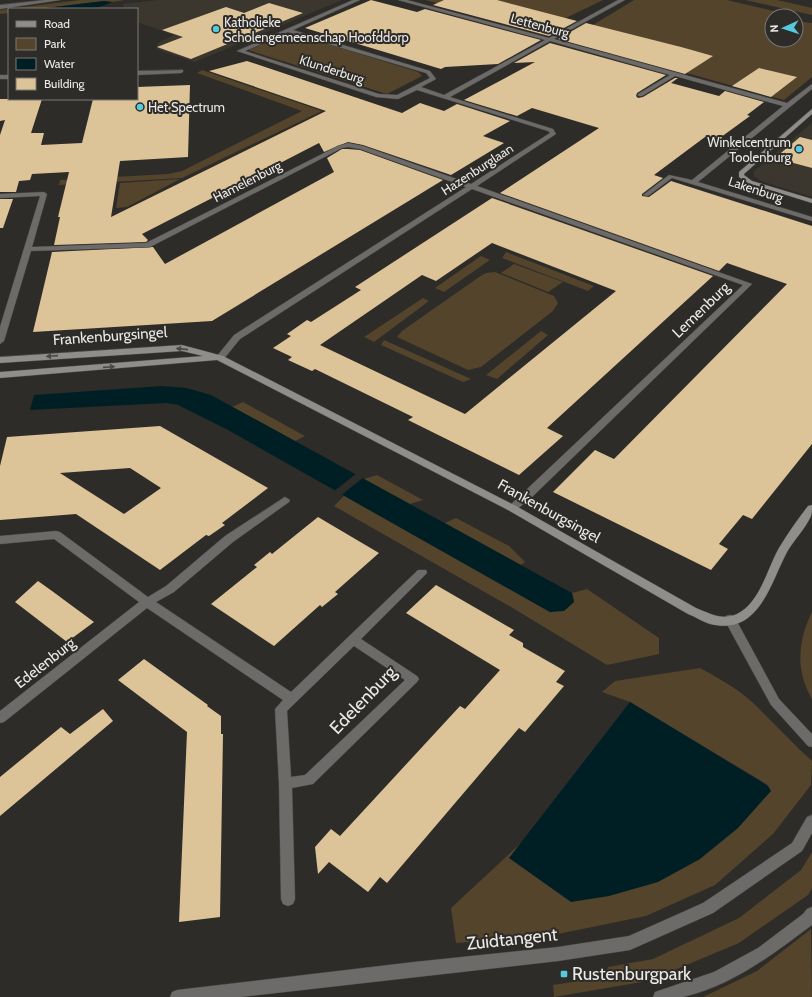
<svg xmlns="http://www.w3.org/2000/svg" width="812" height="997" viewBox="0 0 812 997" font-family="Cabin,sans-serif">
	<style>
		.built { fill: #3c372e }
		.green { fill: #53442b }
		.water { fill: #001f25 }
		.pier { fill: #2e2c28 }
		.building { fill: #ddc398; fill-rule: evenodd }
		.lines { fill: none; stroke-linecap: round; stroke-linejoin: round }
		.lane-casing { stroke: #494743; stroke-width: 1 }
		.street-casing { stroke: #494743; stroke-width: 1 }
		.secondary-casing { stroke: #494743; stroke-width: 1 }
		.lane { fill: #6c6b69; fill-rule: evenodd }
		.street { fill: #6c6b69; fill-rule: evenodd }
		.secondary { fill: #8f8e8b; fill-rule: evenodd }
		.oneway { fill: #4b4946 }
		.poi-dot { fill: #55cadf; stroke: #2e2c28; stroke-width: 1.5 }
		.labels { text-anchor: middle; stroke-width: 4; stroke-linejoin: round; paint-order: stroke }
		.far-poi-label { font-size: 13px; fill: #eceae8; stroke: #2e2c28; text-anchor: start }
		.far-street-label { font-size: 13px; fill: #eceae8; stroke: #2e2c28 }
		.street-label { font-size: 15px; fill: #eceae8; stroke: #2e2c28 }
		.near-street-label { font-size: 18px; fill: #eceae8; stroke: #2e2c28 }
		.near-poi-label { font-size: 18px; fill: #eceae8; stroke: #2e2c28; text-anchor: start }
	</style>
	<rect width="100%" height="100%" fill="#2e2c28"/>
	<g class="built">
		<polygon points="158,0 342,0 195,62 156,49 158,43 174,35 140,23 137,24 137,9 125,9 123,4"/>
		<polygon points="812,123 812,197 761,181 754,176 754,171"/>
	</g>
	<g class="green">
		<polygon points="80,0 125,0 112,2 104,1 38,9 9,9 9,13 0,14 0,10"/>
		<polygon points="425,0 603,0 541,30"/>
		<polygon points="634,0 727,0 791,15 772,16 772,28 769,30 772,30 772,40 796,40 796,21 812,23 812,77 784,100 568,40"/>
		<polygon points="745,0 777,0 812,8 812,15"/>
		<polygon points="289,32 418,72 422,76 387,94 248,50"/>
		<polygon points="202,70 322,111 182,178 59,185 60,180 168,174 182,171 302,111 197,73"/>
		<polygon points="180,179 127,207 116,208 120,183"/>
		<polygon points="506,252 594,286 588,291 502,258"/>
		<polygon points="481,256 490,260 444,292 435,288"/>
		<polygon points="514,264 563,282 548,292 501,273"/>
		<polygon points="495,272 554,296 558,303 553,311 481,367 468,370 397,337 402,331 479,277 486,273"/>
		<polygon points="423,298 429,301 374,342 364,337"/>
		<polygon points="541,331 548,335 497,379 486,375"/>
		<polygon points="384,340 471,379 463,382 381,345"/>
		<polygon points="243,402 305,436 295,441 232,407"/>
		<polygon points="377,475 423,500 410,504 364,479"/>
		<polygon points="344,496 550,612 574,602 572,593 587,589 659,638 659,654 607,665 511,607 334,506"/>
		<polygon points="456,518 509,546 525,562 521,565 445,523"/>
		<path d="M812 612V699C795 671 798 640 812 612Z"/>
		<path d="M700 668C718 678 737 688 752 702 772 721 791 742 812 761L811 785 773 834 715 885 646 916 548 936 456 943 451 908 522 842 510 859 768 785 630 702 602 692 615 681Z"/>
		<polygon points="812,852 812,888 808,895 739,943 648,981 554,997 553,985 605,977 608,967 653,959 739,918 801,870"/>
		<polygon points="811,929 812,997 703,997 757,971"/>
	</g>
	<g class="water">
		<path d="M104 1 112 2C91 13 61 9 38 9Z"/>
		<polygon points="162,386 186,388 211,395 572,593 574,602 564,611 550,612 228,430 178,405 167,403 30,410 34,395"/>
		<polygon points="630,702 768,786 771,791 738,828 700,859 658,882 609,896 571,902 509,858"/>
	</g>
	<polygon class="pier" points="357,473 364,477 340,496 333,492"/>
	<g class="building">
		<polygon points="371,0 417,12 425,9 541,40 498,64 445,67 441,69 305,28"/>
		<polygon points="444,0 497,0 577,21 549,36 433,5"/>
		<polygon points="269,3 303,13 191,59 157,47 183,37 162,30 226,7 244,13"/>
		<polygon points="586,23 681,47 713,56 685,74 558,39"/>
		<polygon points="550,43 666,75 637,93 636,96 638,98 643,97 675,78 678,78 671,83 719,96 725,91 764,102 747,115 750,116 717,140 705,137 654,175 663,178 642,194 642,196 649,197 671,181 812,226 812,444 752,519 743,515 719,544 728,549 711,570 553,492 595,450 614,459 787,284 727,263 719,271 500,193 599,128 532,108 517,116 464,100 535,62 514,63"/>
		<polygon points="247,61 402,113 420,103 444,111 457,104 510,121 483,136 504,143 451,175 363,145 348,142 324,152 319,143 142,234 148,240 146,242 54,245 60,217 58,217 69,172 32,174 30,180 19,181 16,192 0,192 0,135 5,120 0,121 0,99 42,99 31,133 44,133 41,145 82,143 93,99 137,99 137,87 190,85 188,157 120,161 111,217 326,111 209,71"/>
		<polygon points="759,68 797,77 771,97 732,86"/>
		<polygon points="800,137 812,140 812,168 775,158"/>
		<polygon points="342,149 348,149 360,150 443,180 212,321 33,332 52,252 153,247 165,264 334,172 327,158"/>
		<path d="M492 198 713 276 547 428 563 436 519 475 408 420 413 417 315 369 312 371 288 360 292 357 273 348 291 336 287 334 307 320 311 322 361 290 355 287ZM492 243 616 291 465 414 320 345 422 275 436 281Z"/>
		<polygon points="0,199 13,199 3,228 0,228"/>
		<path d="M160 426 268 488 222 523 225 525 209 536 206 535 160 570 76 514 0 520V466L7 437ZM130 468 161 488 124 514 60 473Z"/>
		<polygon points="318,517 379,553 335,592 338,594 322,607 320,605 274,646 211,604 257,567 254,565 270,552 272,554"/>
		<polygon points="38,581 52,591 94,622 67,642 15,602"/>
		<polygon points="436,585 514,630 509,635 523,643 523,647 565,671 556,682 564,686 525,732 519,728 387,883 380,877 368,892 329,862 318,874 315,847 331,829 340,836 460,706 465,709 500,670 406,613"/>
		<polygon points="144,659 208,705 207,706 221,716 221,734 223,734 220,917 179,922 187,732 118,680"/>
		<polygon points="103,709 113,721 0,816 0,777 61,727 70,734"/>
	</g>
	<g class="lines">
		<defs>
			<g id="lane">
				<polygon points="45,0 60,0 0,9 0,5"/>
				<polygon points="812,815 812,833 802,851 713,913 630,950 558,961 240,997 170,997 172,992 177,990 414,962 558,947 629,936 703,903 792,843 807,817"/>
			</g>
			<g id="street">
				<path d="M353 0H360L293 30 430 71 436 79 421 87 444 95 545 40 398 0H407L549 38 618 0H625L554 39 787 103 812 84V89L698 182 812 217V221L672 178 648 196 643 195 669 175 692 180 783 106 675 76 642 96H638V94L670 75 550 41 450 97 553 129 556 134 477 186 752 284 531 498 516 510H508L507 508 743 285 472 189 240 339 223 360H217L216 358 217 356 234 335 466 187 360 149 348 147 342 148 150 247 31 251 4 341 0 344V327L40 196 0 198V194L44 192 47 194 32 247 146 243 338 146 348 143 363 146 471 184 550 133 548 131 417 90 398 99 376 97 237 51ZM288 32 426 73 430 78 397 95 379 94 245 51Z"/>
				<polygon points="183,70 183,72 181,73 137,75 137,71"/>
				<rect x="0" y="75" width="9" height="4"/>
				<path d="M285 497 290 500 289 502 233 542 174 592 156 602 291 692 418 570H426L427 573 361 639 417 676 419 679 417 682 313 784 292 788 295 899 293 904 288 906 283 904 281 899 279 784 275 709 283 700 147 608 4 722 0 723V711L139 602 54 539 0 544V536L56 531 60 532 148 597 166 586 225 536ZM354 646 405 680 305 775 291 777 287 711Z"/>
				<polygon points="730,615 734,616 779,699 812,734 812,747 808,746 771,705 724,619 726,616"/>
				<path d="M812 907V925C773 954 732 986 683 997 674 997 662 997 653 997L655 992 714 972 758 948 803 914 807 909Z"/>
			</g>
			<g id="secondary">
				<polygon points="812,109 812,114 744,174 744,175 752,181 812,199 812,203 748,183 739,177 739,172"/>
				<path d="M182 345 223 356 516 506 696 608C709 613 722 621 737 614 760 603 767 569 779 548 788 533 798 519 808 506L812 505C812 508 812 513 811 516 805 529 794 540 787 552 770 584 759 636 710 624 703 622 696 617 688 614L508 510 217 360 0 378V372L203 356 182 351 0 363V357Z"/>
			</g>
		</defs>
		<use href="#lane" class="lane-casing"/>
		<use href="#street" class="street-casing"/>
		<use href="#secondary" class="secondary-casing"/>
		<use href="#lane" class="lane"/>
		<use href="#street" class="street"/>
		<use href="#secondary" class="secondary"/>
	</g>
	<defs><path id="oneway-solid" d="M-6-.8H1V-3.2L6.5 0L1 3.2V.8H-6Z"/></defs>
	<g class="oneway">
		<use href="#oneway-solid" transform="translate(182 349) rotate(-174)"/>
		<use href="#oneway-solid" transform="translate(52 356) rotate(176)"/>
		<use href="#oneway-solid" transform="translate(109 367) rotate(-4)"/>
	</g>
	<g class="poi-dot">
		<circle cx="216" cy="29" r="4"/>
		<circle cx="140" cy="107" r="4"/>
		<circle cx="799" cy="149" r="4"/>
		<rect x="560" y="970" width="8" height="8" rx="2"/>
	</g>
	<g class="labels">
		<g class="far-poi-label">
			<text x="224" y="27">Katholieke<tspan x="224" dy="15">Scholengemeenschap Hoofddorp</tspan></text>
			<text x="148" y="112">Het Spectrum</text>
			<text x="791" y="147" text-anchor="end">Winkelcentrum<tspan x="791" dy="15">Toolenburg</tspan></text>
		</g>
		<g class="far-street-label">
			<text transform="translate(540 25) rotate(15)" y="5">Lettenburg</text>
			<text transform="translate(332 69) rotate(18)" y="5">Klunderburg</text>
			<text transform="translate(477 169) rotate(-33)" y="5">Hazenburglaan</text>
			<text transform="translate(247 181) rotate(-27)" y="5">Hamelenburg</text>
			<text transform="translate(756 189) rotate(18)" y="5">Lakenburg</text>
		</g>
		<g class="street-label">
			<text transform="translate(701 310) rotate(-44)" y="5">Lemenburg</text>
			<text transform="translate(110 336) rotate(-4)" y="5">Frankenburgsingel</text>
			<text transform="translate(549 511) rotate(29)" y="5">Frankenburgsingel</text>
			<text transform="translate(45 663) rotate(-38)" y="5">Edelenburg</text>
		</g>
		<g class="near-street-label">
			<text transform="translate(363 700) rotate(-46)" y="6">Edelenburg</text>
			<text transform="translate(512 939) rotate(-6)" y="6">Zuidtangent</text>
		</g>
		<g class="near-poi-label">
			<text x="572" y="980">Rustenburgpark</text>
		</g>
	</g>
	<rect x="8" y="8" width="130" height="92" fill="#2e2c28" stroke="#7a7875"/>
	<rect x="16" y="21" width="20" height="6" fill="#8f8e8b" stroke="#7a7875"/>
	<text x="44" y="28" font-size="12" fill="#eceae8">Road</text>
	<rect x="16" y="38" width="20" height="12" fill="#53442b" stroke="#7a7875"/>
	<text x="44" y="48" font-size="12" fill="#eceae8">Park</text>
	<rect x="16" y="58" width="20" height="12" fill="#001f25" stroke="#7a7875"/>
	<text x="44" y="68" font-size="12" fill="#eceae8">Water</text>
	<rect x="16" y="78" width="20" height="12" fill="#ddc398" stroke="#7a7875"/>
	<text x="44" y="88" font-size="12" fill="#eceae8">Building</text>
	<g transform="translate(784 28) rotate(267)"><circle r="19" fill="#2e2c28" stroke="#7a7875"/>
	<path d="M0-3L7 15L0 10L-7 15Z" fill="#55cadf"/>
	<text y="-6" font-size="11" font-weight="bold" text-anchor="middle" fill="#eceae8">N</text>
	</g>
</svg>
